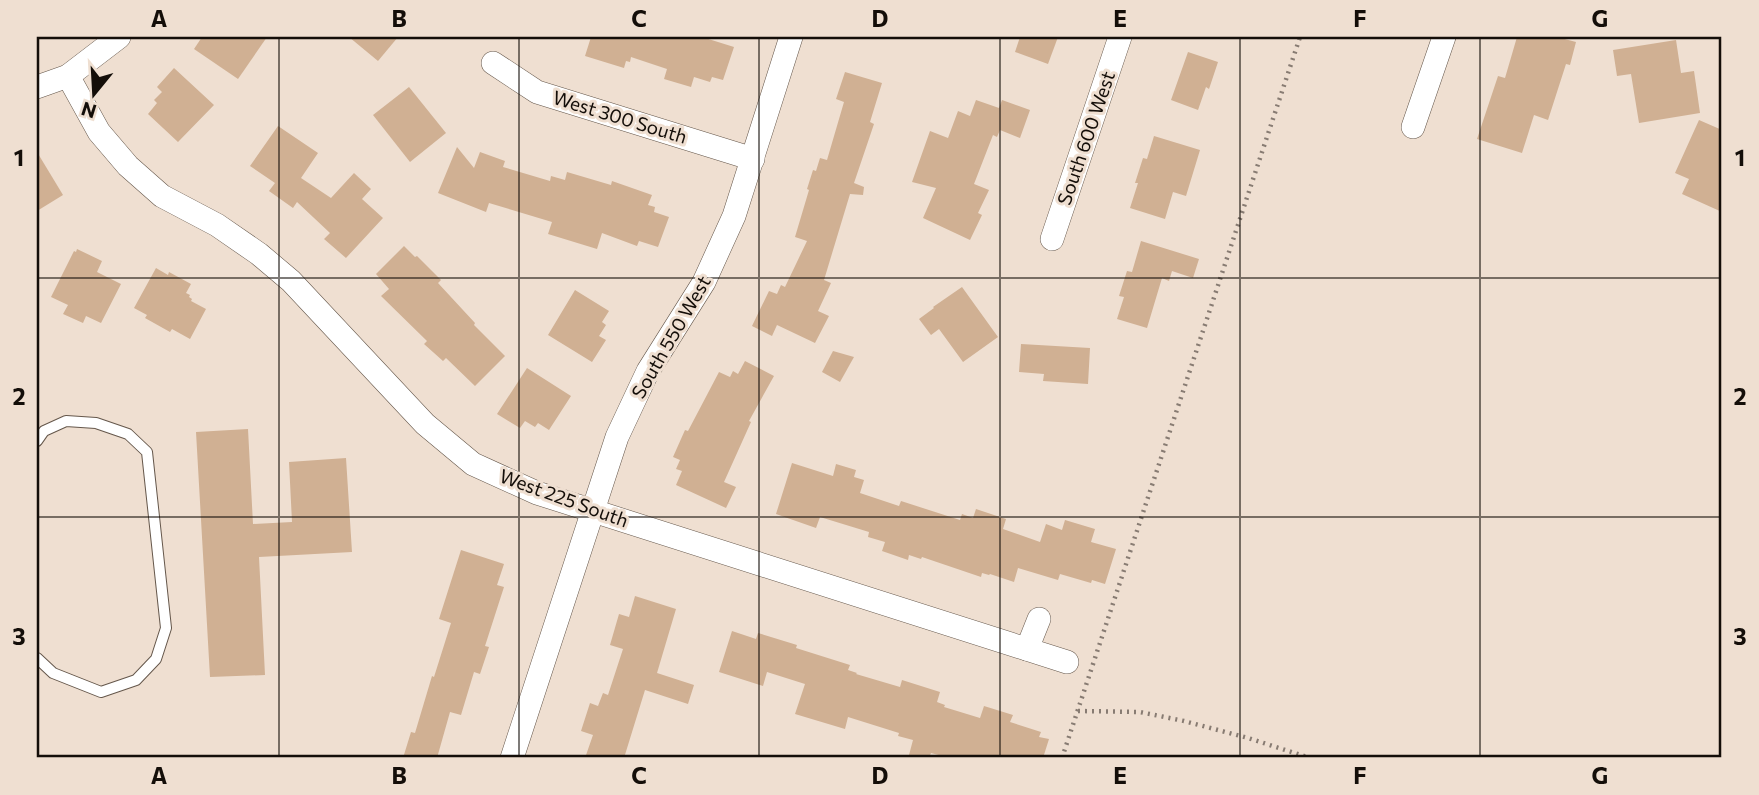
<svg xmlns="http://www.w3.org/2000/svg" width="1759" height="795" viewBox="0 0 1759 795" font-family="Commissioner,sans-serif">
	<style>
		.building { fill: #d0b093 }
		.lines { fill: none; stroke-linecap: round; stroke-linejoin: round }
		.lane-casing { stroke: #65574b; stroke-width: 12 }
		.street-casing { stroke: #65574b; stroke-width: 24 }
		.path { stroke: #877b72; stroke-width: 4.5; stroke-dasharray: 2 5; stroke-linecap: butt }
		.lane { stroke: #fff; stroke-width: 10 }
		.street { stroke: #fff; stroke-width: 23 }
		.grid { fill: none; stroke: #140e09; stroke-width: 2; stroke-opacity: 0.55 }
		.labels { text-anchor: middle; stroke-width: 6; stroke-linejoin: round; paint-order: stroke }
		.street-label { font-size: 19px; fill: #140e09; stroke: #efdfd1 }
		.neatline { fill: none; stroke: #140e09; stroke-width: 2.5 }
		.grid-label { font-size: 23px; text-anchor: middle; font-weight: bold; fill: #140e09 }
	</style>
	<rect width="100%" height="100%" fill="#efdfd1"/>
	<g class="building">
		<polygon points="202,37 267,37 238,79 194,49"/>
		<polygon points="349,37 398,37 378,61"/>
		<polygon points="591,37 702,37 734,47 723,80 712,77 710,82 694,77 691,87 664,79 667,69 631,57 630,62 626,61 624,68 585,56"/>
		<polygon points="1020,37 1058,37 1048,64 1015,52"/>
		<polygon points="1517,37 1557,37 1576,42 1570,65 1566,64 1548,120 1534,115 1522,153 1477,139 1498,76 1505,78"/>
		<polygon points="1676,40 1681,73 1694,71 1700,113 1639,123 1631,74 1617,76 1613,50"/>
		<polygon points="1188,52 1218,62 1209,89 1206,87 1198,110 1171,100"/>
		<polygon points="174,68 214,105 178,142 148,114 157,103 154,100 162,92 157,87"/>
		<polygon points="845,72 882,83 870,122 874,124 854,183 864,187 863,195 850,194 824,280 831,283 818,311 829,316 815,343 777,325 772,336 752,326 769,291 777,294 781,285 785,287 807,241 795,237 809,190 807,189 813,170 816,171 820,158 827,160 844,102 836,99"/>
		<polygon points="409,87 446,133 410,162 373,115"/>
		<polygon points="976,100 999,108 1002,100 1030,110 1020,138 1000,130 997,137 993,135 974,184 989,190 978,213 982,215 970,240 923,218 936,188 912,182 930,131 948,138 958,111 970,116"/>
		<polygon points="1699,120 1722,130 1722,212 1682,194 1689,179 1675,173"/>
		<polygon points="278,126 318,153 301,178 331,198 354,173 371,189 362,199 383,218 346,258 324,239 330,233 297,202 293,208 269,191 275,183 250,166"/>
		<polygon points="1154,136 1200,150 1186,196 1173,192 1165,219 1130,208 1138,183 1135,183 1143,158 1147,159"/>
		<polygon points="457,147 474,168 480,152 505,161 503,167 550,181 551,176 565,180 567,172 611,185 612,181 652,195 648,205 655,207 654,212 669,217 658,247 639,241 637,246 602,233 597,249 548,234 552,222 489,203 486,212 438,193"/>
		<polygon points="37,152 63,195 37,211"/>
		<polygon points="1141,241 1199,259 1193,278 1172,271 1169,281 1162,278 1147,328 1117,319 1124,297 1119,296 1127,271 1132,272"/>
		<polygon points="404,246 415,257 417,256 441,280 438,283 475,323 474,325 505,356 475,386 446,358 443,361 424,344 427,341 381,296 389,289 376,274"/>
		<polygon points="77,249 102,261 97,272 121,284 101,323 86,316 83,323 63,314 68,305 51,297 74,251 76,252"/>
		<polygon points="156,268 168,275 169,272 191,284 186,293 190,295 189,297 192,299 191,301 206,309 190,339 172,329 170,332 145,318 147,315 134,308"/>
		<polygon points="962,287 998,337 963,362 939,329 931,335 919,319 934,308 933,307"/>
		<polygon points="575,290 609,311 602,322 606,325 599,336 606,340 592,362 548,335"/>
		<polygon points="1021,344 1090,348 1088,384 1043,381 1044,374 1019,372"/>
		<polygon points="833,351 854,357 840,382 822,372"/>
		<polygon points="745,361 774,376 749,421 751,422 724,482 736,487 726,508 676,485 682,471 676,469 680,460 673,457 685,430 688,431 719,372 730,377 733,371 738,374"/>
		<polygon points="527,368 571,396 549,430 538,423 535,427 525,421 520,428 497,414"/>
		<polygon points="248,429 253,524 292,522 289,462 346,458 352,552 259,557 265,675 210,677 196,432"/>
		<polygon points="792,463 833,476 836,464 856,470 854,477 864,480 860,493 899,506 901,501 960,520 962,514 973,518 976,509 1006,519 1003,529 1040,542 1046,524 1062,530 1065,520 1095,529 1091,542 1116,549 1105,584 1092,580 1091,583 1060,574 1058,580 1018,568 1014,582 990,574 989,575 982,573 981,577 922,557 921,559 909,555 908,560 882,551 885,542 868,537 869,532 820,517 816,528 776,514"/>
		<polygon points="461,550 504,564 497,585 504,587 485,646 489,647 480,674 474,672 461,715 450,712 437,758 403,758 411,732 415,733 432,676 434,677 451,623 439,619"/>
		<polygon points="635,596 676,609 657,673 694,685 688,704 645,690 624,758 585,758 593,735 581,731 590,703 598,706 603,693 608,695 623,649 610,645 619,614 629,617"/>
		<polygon points="732,631 756,639 758,633 797,645 796,648 850,665 848,670 857,673 856,674 900,687 902,680 940,692 937,702 945,705 944,707 980,718 984,706 1013,715 1010,722 1041,732 1039,737 1049,739 1043,758 950,758 931,753 929,758 920,758 909,755 913,740 898,736 899,733 848,717 845,729 795,714 805,684 767,672 763,686 719,672"/>
	</g>
	<g class="lines">
		<defs>
			<polyline id="lane" points="37,441 44,431 66,421 96,423 128,434 147,452 166,628 156,659 136,680 101,692 53,673 37,658"/>
			<g id="street">
				<polyline points="493,63 537,92 753,159"/>
				<polyline points="68,76 99,132 128,166 162,196 217,225 259,254 291,281 425,424 473,464 537,493 1067,662"/>
				<polyline points="37,87 68,76 119,37"/>
				<polyline points="1413,127 1444,37"/>
				<polyline points="1052,239 1120,37"/>
				<polyline points="1027,649 1039,619"/>
				<polyline points="512,758 617,437 648,371 704,282 734,216 791,37"/>
			</g>
		</defs>
		<use href="#lane" class="lane-casing"/>
		<use href="#street" class="street-casing"/>
		<g class="path">
			<polyline points="1078,711 1140,712 1184,721 1248,738 1310,758"/>
			<polyline points="1062,758 1300,37"/>
		</g>
		<use href="#lane" class="lane"/>
		<use href="#street" class="street"/>
	</g>
	<path class="grid" d="M279 37V758M519 37V758M759 37V758M1000 37V758M1240 37V758M1480 37V758M37 278H1722M37 517H1722"/>
	<g class="labels">
		<g class="street-label">
			<text transform="translate(620 117) rotate(17)" y="7">West 300 South</text>
			<text transform="translate(1086 138) rotate(-71)" y="7">South 600 West</text>
			<text transform="translate(671 337) rotate(-60)" y="7">South 550 West</text>
			<text transform="translate(564 498) rotate(20)" y="7">West 225 South</text>
		</g>
	</g>
	<rect width="1759" height="795" fill="none" stroke="#efdfd1" stroke-width="77"/>
	<g transform="translate(94 94) rotate(198)" stroke="#efdfd1" stroke-width="5" paint-order="stroke">
	<path d="M0-5L12 26L0 18L-12 26Z" fill="#140e09"/>
	<text y="-10" font-size="19" font-weight="bold" text-anchor="middle" fill="#140e09">N</text>
	</g>
	<rect x="38" y="38" width="1682" height="718" class="neatline"/>
	<g class="grid-label">
		<text x="159" y="27">A</text>
		<text x="399" y="27">B</text>
		<text x="639" y="27">C</text>
		<text x="880" y="27">D</text>
		<text x="1120" y="27">E</text>
		<text x="1360" y="27">F</text>
		<text x="1600" y="27">G</text>
		<text x="19" y="166">1</text>
		<text x="1740" y="166">1</text>
		<text x="19" y="405">2</text>
		<text x="1740" y="405">2</text>
		<text x="19" y="645">3</text>
		<text x="1740" y="645">3</text>
		<text x="159" y="784">A</text>
		<text x="399" y="784">B</text>
		<text x="639" y="784">C</text>
		<text x="880" y="784">D</text>
		<text x="1120" y="784">E</text>
		<text x="1360" y="784">F</text>
		<text x="1600" y="784">G</text>
	</g>
</svg>
